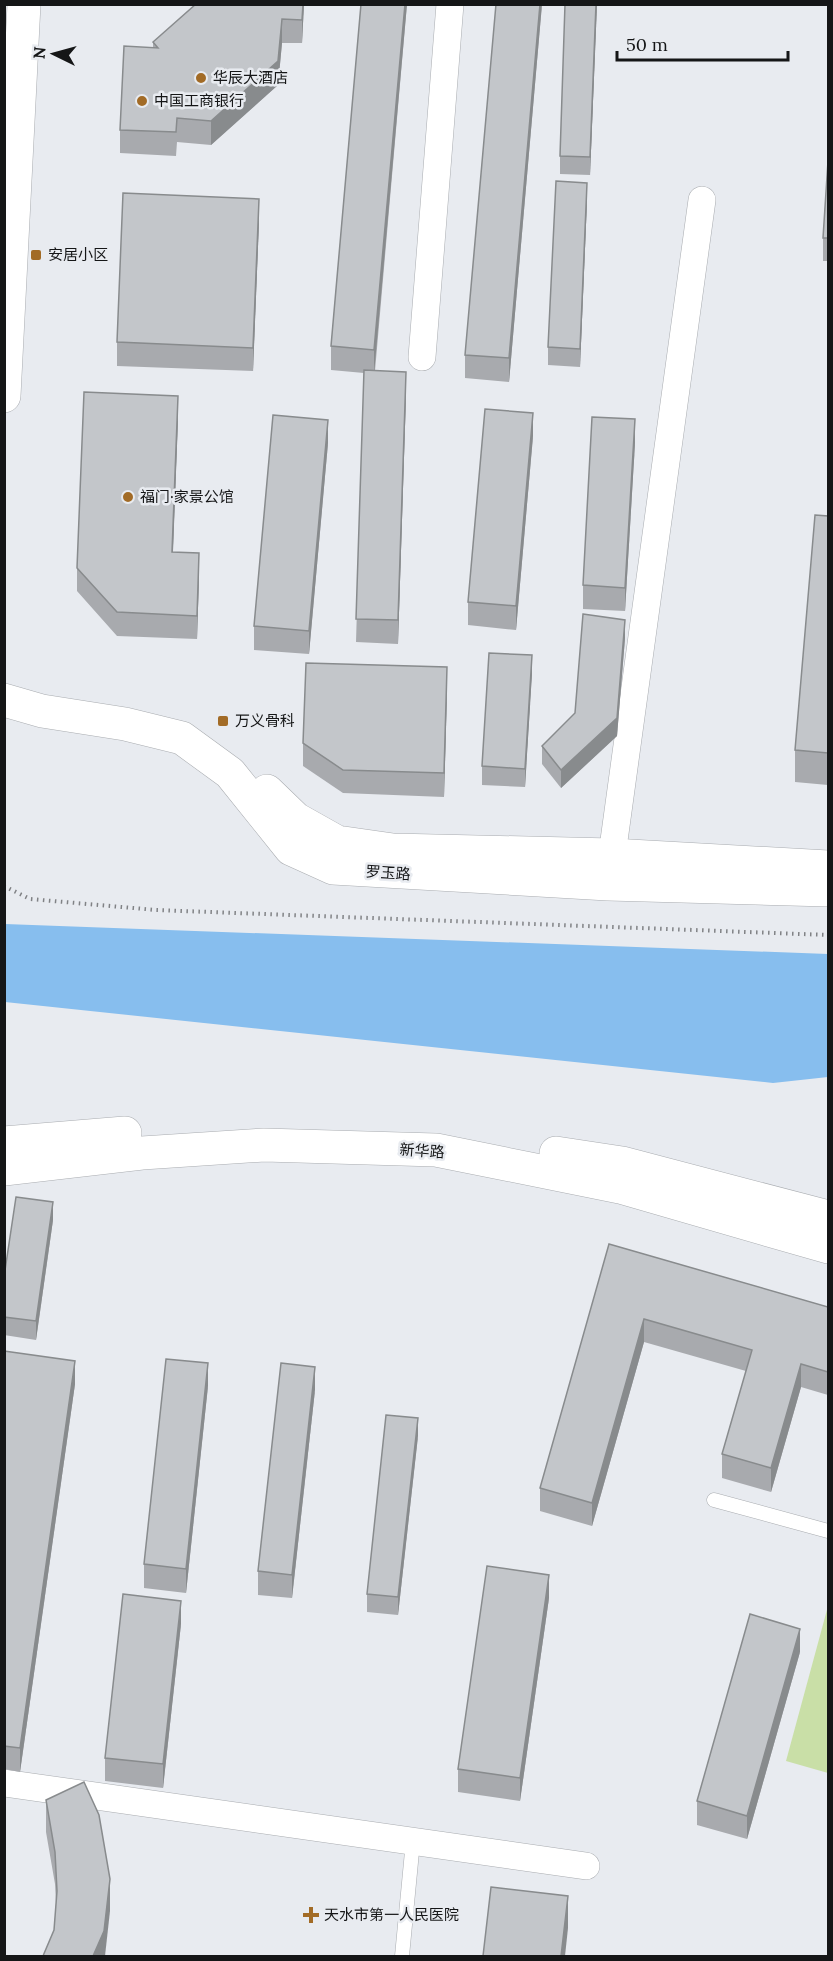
<svg xmlns="http://www.w3.org/2000/svg" width="833" height="1961" viewBox="0 0 833 1961" font-family="Lora,'Noto Sans SC',serif">
	<style>
		.green { fill: #c9dfa7 }
		.water { fill: #87beee }
		.lines { fill: none; stroke-linecap: round; stroke-linejoin: round }
		.lane-casing { stroke: #a9acb0; stroke-width: 15 }
		.street-casing { stroke: #a9acb0; stroke-width: 28 }
		.secondary-casing { stroke: #a9acb0; stroke-width: 34 }
		.primary-casing { stroke: #a9acb0; stroke-width: 34 }
		.path { stroke: #808285; stroke-width: 4; stroke-dasharray: 1.5 4.5; stroke-linecap: butt }
		.lane { stroke: #fff; stroke-width: 14 }
		.street { stroke: #fff; stroke-width: 27 }
		.secondary { stroke: #fff; stroke-width: 33 }
		.primary { stroke: #fff; stroke-width: 33 }
		.wall { fill: #a8aaae }
		.shaded-wall { fill: #888b8d }
		.building { fill: #c3c6ca; stroke: #888b8d; stroke-width: 1.5 }
		.poi-dot { fill: #a26b26; stroke: #e8ebf0; stroke-width: 2 }
		.labels { text-anchor: middle; stroke-width: 5; stroke-linejoin: round; paint-order: stroke }
		.poi-label { font-size: 15px; fill: #151617; stroke: #e8ebf0; text-anchor: start }
		.street-label { font-size: 15px; fill: #151617; stroke: #e8ebf0 }
	</style>
	<rect width="100%" height="100%" fill="#e8ebf0"/>
	<polygon class="green" points="828,1606 828,1773 786,1761"/>
	<polygon class="water" points="5,924 828,954 828,1077 773,1083 5,1002"/>
	<g class="lines">
		<defs>
			<g id="lane">
				<polyline points="714,1500 828,1531"/>
				<polyline points="402,1956 413,1841"/>
			</g>
			<g id="street">
				<polyline points="422,357 450,4"/>
				<polyline points="612,855 702,200"/>
				<polyline points="4,1783 586,1866"/>
			</g>
			<g id="secondary">
				<polyline points="4,700 42,711 125,724 182,738 230,773 291,849 333,868 608,884 828,890"/>
				<polyline points="267,791 296,819 337,842 393,850 612,855 828,867"/>
				<polyline points="4,1143 125,1133"/>
				<polyline points="556,1153 622,1163 828,1217"/>
				<polyline points="4,1169 142,1153 264,1145 436,1150 620,1187 828,1247"/>
			</g>
			<polyline id="primary" points="4,396 24,4"/>
		</defs>
		<use href="#lane" class="lane-casing"/>
		<use href="#street" class="street-casing"/>
		<use href="#secondary" class="secondary-casing"/>
		<use href="#primary" class="primary-casing"/>
		<polyline class="path" points="4,886 30,899 156,910 828,935"/>
		<use href="#lane" class="lane"/>
		<use href="#street" class="street"/>
		<use href="#secondary" class="secondary"/>
		<use href="#primary" class="primary"/>
	</g>
	<g class="wall">
		<polygon points="304,4 302,43 282,43 278,85 211,145 177,142 176,156 120,153 120,130 153,48 153,42"/>
		<polygon points="361,4 407,4 375,371 406,395 398,644 356,642 364,373 331,370 331,346"/>
		<polygon points="542,4 509,382 465,378 465,355"/>
		<polygon points="597,4 590,175 560,174 560,156"/>
		<polygon points="828,161 828,261 823,261 823,238"/>
		<polygon points="587,201 580,367 548,365 548,347"/>
		<polygon points="259,222 253,371 117,366 117,342"/>
		<polygon points="178,419 173,552 199,576 197,639 117,636 77,591 77,568"/>
		<polygon points="533,436 516,630 468,625 468,602"/>
		<polygon points="328,443 309,654 254,650 254,626"/>
		<polygon points="635,443 625,611 583,609 583,585"/>
		<polygon points="828,516 828,785 795,782 795,750"/>
		<polygon points="625,638 617,736 561,788 542,764 542,746 575,713"/>
		<polygon points="532,673 525,787 482,785 482,766"/>
		<polygon points="447,691 444,797 343,793 303,766 303,743"/>
		<polygon points="53,1220 36,1340 4,1335 4,1277"/>
		<polygon points="609,1244 828,1307 828,1395 801,1387 771,1492 722,1478 722,1454 746,1371 644,1342 592,1526 540,1511 540,1488"/>
		<polygon points="4,1351 75,1384 20,1772 4,1769"/>
		<polygon points="208,1386 186,1593 144,1588 144,1564"/>
		<polygon points="315,1390 292,1598 258,1595 258,1571"/>
		<polygon points="418,1436 398,1615 367,1612 367,1594"/>
		<polygon points="549,1598 520,1801 458,1792 458,1769"/>
		<polygon points="181,1624 163,1788 105,1781 105,1758"/>
		<polygon points="800,1652 747,1839 697,1825 697,1801"/>
		<polygon points="46,1800 110,1911 54,1930 56,1903 55,1884 46,1832"/>
	</g>
	<g class="shaded-wall">
		<polygon points="303,4 304,4 302,43 302,20"/>
		<polygon points="405,4 407,4 374,374 374,350"/>
		<polygon points="540,4 542,4 509,382 509,358"/>
		<polygon points="596,4 597,4 590,175 590,157"/>
		<polygon points="282,19 282,43 278,85 211,145 211,121"/>
		<polygon points="587,183 587,201 580,367 580,349"/>
		<polygon points="259,199 259,222 253,371 253,348"/>
		<polygon points="406,372 406,395 398,644 398,620"/>
		<polygon points="178,396 178,419 172,575 172,552"/>
		<polygon points="533,413 533,436 516,630 516,606"/>
		<polygon points="635,419 635,443 625,611 625,588"/>
		<polygon points="328,420 328,443 309,654 309,631"/>
		<polygon points="199,553 199,576 197,639 197,616"/>
		<polygon points="625,620 625,638 617,736 561,788 561,770"/>
		<polygon points="532,655 532,673 525,787 525,769"/>
		<polygon points="447,667 447,691 444,797 444,773"/>
		<polygon points="53,1202 53,1220 36,1340 36,1321"/>
		<polygon points="644,1319 644,1342 592,1526 592,1503"/>
		<polygon points="75,1361 75,1384 20,1772 20,1748"/>
		<polygon points="208,1363 208,1386 186,1593 186,1569"/>
		<polygon points="801,1364 801,1387 771,1492 771,1468"/>
		<polygon points="315,1367 315,1390 292,1598 292,1575"/>
		<polygon points="418,1418 418,1436 398,1615 398,1597"/>
		<polygon points="549,1575 549,1598 520,1801 520,1778"/>
		<polygon points="181,1601 181,1624 163,1788 163,1764"/>
		<polygon points="800,1629 800,1652 747,1839 747,1816"/>
		<polygon points="110,1879 110,1911 105,1956 93,1956"/>
		<polygon points="568,1896 568,1928 565,1956 561,1956"/>
	</g>
	<g class="building">
		<polygon points="196,4 303,4 302,20 282,19 278,61 211,121 177,118 176,132 120,130 124,46 158,48 153,42"/>
		<polygon points="361,4 405,4 374,350 331,346"/>
		<polygon points="496,4 540,4 509,358 465,355"/>
		<polygon points="565,4 596,4 590,157 560,156"/>
		<polygon points="828,161 828,238 823,238"/>
		<polygon points="556,181 587,183 580,349 548,347"/>
		<polygon points="123,193 259,199 253,348 117,342"/>
		<polygon points="364,370 406,372 398,620 356,619"/>
		<polygon points="84,392 178,396 172,552 199,553 197,616 117,612 77,568"/>
		<polygon points="485,409 533,413 516,606 468,602"/>
		<polygon points="273,415 328,420 309,631 254,626"/>
		<polygon points="592,417 635,419 625,588 583,585"/>
		<polygon points="815,515 828,516 828,753 795,750"/>
		<polygon points="583,614 625,620 617,718 561,770 542,746 575,713"/>
		<polygon points="489,653 532,655 525,769 482,766"/>
		<polygon points="306,663 447,667 444,773 343,770 303,743"/>
		<polygon points="16,1197 53,1202 36,1321 4,1317 4,1277"/>
		<polygon points="609,1244 828,1307 828,1372 801,1364 771,1468 722,1454 752,1350 644,1319 592,1503 540,1488"/>
		<polygon points="4,1351 75,1361 20,1748 4,1746"/>
		<polygon points="166,1359 208,1363 186,1569 144,1564"/>
		<polygon points="281,1363 315,1367 292,1575 258,1571"/>
		<polygon points="386,1415 418,1418 398,1597 367,1594"/>
		<polygon points="487,1566 549,1575 520,1778 458,1769"/>
		<polygon points="123,1594 181,1601 163,1764 105,1758"/>
		<polygon points="750,1614 800,1629 747,1816 697,1801"/>
		<polygon points="84,1782 99,1815 110,1879 104,1931 93,1956 43,1956 54,1930 57,1891 55,1852 46,1800"/>
		<polygon points="491,1887 568,1896 561,1956 483,1956"/>
	</g>
	<g class="poi-dot">
		<circle cx="201" cy="78" r="6"/>
		<circle cx="142" cy="101" r="6"/>
		<rect x="30" y="249" width="12" height="12" rx="3"/>
		<circle cx="128" cy="497" r="6"/>
		<rect x="217" y="715" width="12" height="12" rx="3"/>
		<path d="M308 1906h6v6h6v6h-6v6h-6v-6h-6v-6h6z"/>
	</g>
	<g class="labels">
		<g class="poi-label">
			<text x="213" y="83">华辰大酒店</text>
			<text x="154" y="106">中国工商银行</text>
			<text x="48" y="260">安居小区</text>
			<text x="140" y="502">福门·家景公馆</text>
			<text x="235" y="726">万义骨科</text>
			<text x="324" y="1920">天水市第一人民医院</text>
		</g>
		<g class="street-label">
			<text transform="translate(388 873) rotate(4)" y="5">罗玉路</text>
			<text transform="translate(422 1151) rotate(4)" y="5">新华路</text>
		</g>
	</g>
	<rect width="833" height="1961" fill="none" stroke="#151617" stroke-width="12"/>
	<g transform="translate(54 54) rotate(275)" stroke="#e8ebf0" stroke-width="4.5" paint-order="stroke">
	<path d="M0-4.5L10 22L0 15L-10 22Z" fill="#151617"/>
	<text y="-9" font-size="16" font-weight="bold" text-anchor="middle" fill="#151617">N</text>
	</g>
	<path d="M617 51v9h171v-9" fill="none" stroke="#151617" stroke-width="3"/>
	<text x="626" y="51" font-size="18" fill="#151617" stroke="#e8ebf0" stroke-width="4.5" paint-order="stroke">50 m</text>
</svg>
